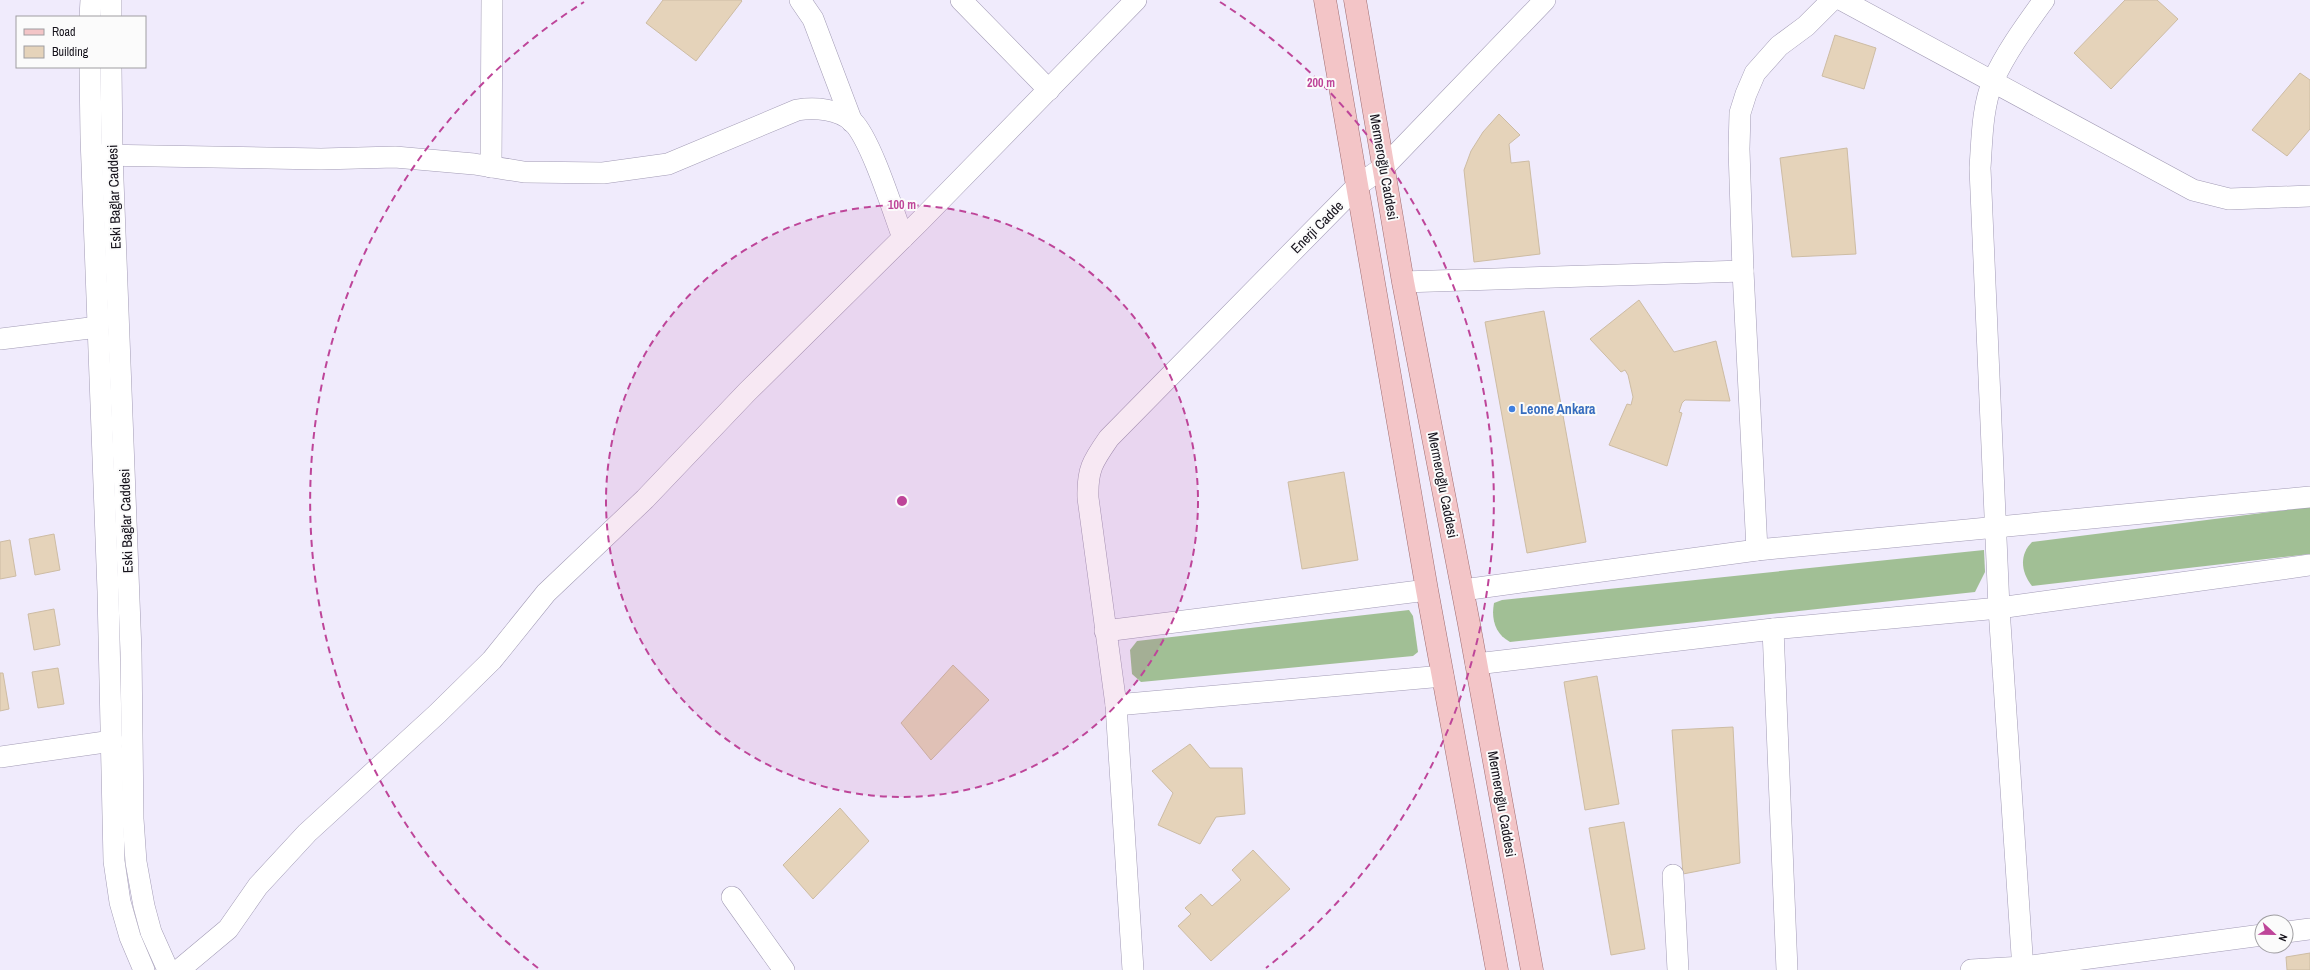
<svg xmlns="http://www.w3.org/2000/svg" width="2310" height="970" viewBox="0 0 2310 970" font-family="'Archivo Narrow',sans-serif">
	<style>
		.forest { fill: #a1bf95 }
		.building { fill: #e5d3ba; stroke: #cdbca4 }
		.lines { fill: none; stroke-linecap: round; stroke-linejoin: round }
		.minor-casing { stroke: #a29bb5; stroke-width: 22 }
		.major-casing { stroke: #a06e72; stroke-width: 23 }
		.minor { stroke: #fff; stroke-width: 21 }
		.major { stroke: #f3c5c7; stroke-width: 22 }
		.ring { fill: none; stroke: #be4599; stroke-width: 2; stroke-dasharray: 7 5 }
		.shop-dot { fill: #3f7fe0; stroke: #fbfbfb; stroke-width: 1.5 }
		.labels { text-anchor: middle; stroke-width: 4; stroke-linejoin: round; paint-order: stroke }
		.street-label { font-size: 14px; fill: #15121b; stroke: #fbfbfb }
		.shop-label { font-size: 14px; font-weight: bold; fill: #366cbe; stroke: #fbfbfb; text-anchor: start }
		.centre { fill: #be4599; stroke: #fbfbfb; stroke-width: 2 }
		.ring-label { font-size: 12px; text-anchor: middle; font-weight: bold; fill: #be4599; stroke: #fbfbfb; stroke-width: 4; stroke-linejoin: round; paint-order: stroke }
	</style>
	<rect width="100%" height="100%" fill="#f0ebfc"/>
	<g class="forest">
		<path d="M2310 507V554L2032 586C2021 572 2019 555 2032 542Z"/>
		<path d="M1984 550 1985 572 1975 592 1510 642C1495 634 1491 619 1494 603L1502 600Z"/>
		<polygon points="1409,610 1413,616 1418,652 1413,656 1141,682 1132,674 1130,650 1137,641"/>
	</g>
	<g class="building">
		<polygon points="663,0 741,0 742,1 696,61 646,23"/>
		<polygon points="2125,0 2157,0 2178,19 2111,89 2074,53"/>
		<polygon points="1835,35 1876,48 1864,89 1822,76"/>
		<polygon points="2300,73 2310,80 2310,129 2287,156 2252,130"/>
		<polygon points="1499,114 1520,135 1509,144 1511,163 1529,161 1540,254 1474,262 1464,170 1471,151 1483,132"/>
		<polygon points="1847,148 1856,254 1792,257 1780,158"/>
		<polygon points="1639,300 1674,352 1716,341 1730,401 1685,400 1682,403 1679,412 1682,413 1667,466 1609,445 1627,404 1631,405 1633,397 1628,375 1625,370 1621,372 1590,339"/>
		<polygon points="1544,311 1586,542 1527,553 1485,322"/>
		<polygon points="1344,472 1358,560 1302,569 1288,482"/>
		<polygon points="54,534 60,570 35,575 29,539"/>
		<polygon points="10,540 16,576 0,579 0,542"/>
		<polygon points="54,609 60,645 34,650 28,614"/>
		<polygon points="953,665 989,700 931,760 901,723"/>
		<polygon points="58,668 64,704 38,708 32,672"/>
		<polygon points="0,673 3,673 9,709 0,711"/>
		<polygon points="1597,676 1619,804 1585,810 1564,682"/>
		<polygon points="1733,727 1740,863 1683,874 1672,730"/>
		<polygon points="1190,744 1210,768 1242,768 1245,814 1216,817 1200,844 1158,825 1173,793 1152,771"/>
		<polygon points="840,808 869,841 813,899 783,865"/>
		<polygon points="1624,822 1645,949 1611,955 1589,828"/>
		<polygon points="1253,850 1290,889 1211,961 1178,926 1191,914 1185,908 1201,894 1212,906 1241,880 1232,870"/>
		<polygon points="2310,953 2310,970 2287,970 2286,957"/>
	</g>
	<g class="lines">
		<defs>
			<g id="minor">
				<polyline points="800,0 813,19 852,122"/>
				<polyline points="961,0 1049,90"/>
				<polyline points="1842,0 2193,190 2229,199 2310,196"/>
				<polyline points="90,17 91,0"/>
				<polyline points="111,17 111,0"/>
				<polyline points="90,67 91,137 108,591 114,861 120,902 130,937 144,970"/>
				<polyline points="111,67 112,154 131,652 133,819 136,862 144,906 151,932 168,970"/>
				<path d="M98 155 321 159 395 157 474 164 524 172 603 173 668 164 797 110C815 107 839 109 853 122 871 140 893 211 903 238"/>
				<polyline points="491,167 492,0"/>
				<polyline points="1403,282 1743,271"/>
				<polyline points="0,339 98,327"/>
				<polyline points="1757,550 1743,271 1739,149 1740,113 1746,94 1755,73 1779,46 1806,26 1832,0"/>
				<polyline points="1463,590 1757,550 2310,497"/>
				<polyline points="1773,629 1787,970"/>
				<polyline points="1105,631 1427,590"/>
				<polyline points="1476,664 1773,629 1999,608 2310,565"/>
				<polyline points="1116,705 1443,676"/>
				<polyline points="0,757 112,741"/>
				<polyline points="1673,875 1678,970"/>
				<polyline points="732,897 784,970"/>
				<polyline points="2286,932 2310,929"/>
				<polyline points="179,970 228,929 258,886 307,833 437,714 492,660 546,593 645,499 747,392 920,221 1136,0"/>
				<path d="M1133 970 1116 705 1088 498C1087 469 1093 461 1109 438L1358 185 1384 167 1545 0"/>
				<polyline points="1971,970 2023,967 2262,935"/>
				<path d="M2023 970 1999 608 1980 168C1982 140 1982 107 1993 81 2006 52 2026 25 2044 0"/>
			</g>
			<g id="major">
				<polyline points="1325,0 1427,590 1497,970"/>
				<polyline points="1355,0 1403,282 1469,624 1532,970"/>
			</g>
		</defs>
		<use href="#minor" class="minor-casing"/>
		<use href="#major" class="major-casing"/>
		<use href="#minor" class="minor"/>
		<use href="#major" class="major"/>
	</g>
	<circle cx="902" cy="501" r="296" fill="#be4599" fill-opacity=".12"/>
	<g class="ring">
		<circle cx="902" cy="501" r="296"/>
		<path d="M538 968A592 592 0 0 1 584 2M1220 2A592 592 0 0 1 1266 968"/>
	</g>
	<circle class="shop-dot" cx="1512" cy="409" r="4"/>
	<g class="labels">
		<g class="street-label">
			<text transform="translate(1384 167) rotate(80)" y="5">Mermeroğlu Caddesi</text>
			<text transform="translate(114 197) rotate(-92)" y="5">Eski Bağlar Caddesi</text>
			<text transform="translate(1317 227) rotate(-45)" y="5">Enerji Cadde</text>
			<text transform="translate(1443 485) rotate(79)" y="5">Mermeroğlu Caddesi</text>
			<text transform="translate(126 521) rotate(-92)" y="5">Eski Bağlar Caddesi</text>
			<text transform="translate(1502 804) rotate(80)" y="5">Mermeroğlu Caddesi</text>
		</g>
		<g class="shop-label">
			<text x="1520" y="414">Leone Ankara</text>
		</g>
	</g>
	<circle cx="902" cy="501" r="6" class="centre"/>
	<g class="ring-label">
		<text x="1321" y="87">200 m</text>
		<text x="902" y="209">100 m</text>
	</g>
	<rect x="16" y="16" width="130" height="52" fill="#fbfbfb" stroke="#9f9ea1"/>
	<rect x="24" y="29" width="20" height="6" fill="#f3c5c7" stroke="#9f9ea1"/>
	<text x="52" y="36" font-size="12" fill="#15121b">Road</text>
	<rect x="24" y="46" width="20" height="12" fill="#e5d3ba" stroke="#9f9ea1"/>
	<text x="52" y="56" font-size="12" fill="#15121b">Building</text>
	<g transform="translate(2274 934) rotate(112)"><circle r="19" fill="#fbfbfb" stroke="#9f9ea1"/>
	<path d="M0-3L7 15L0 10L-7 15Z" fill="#be4599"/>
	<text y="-6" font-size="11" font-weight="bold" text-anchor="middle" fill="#15121b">N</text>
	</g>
</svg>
